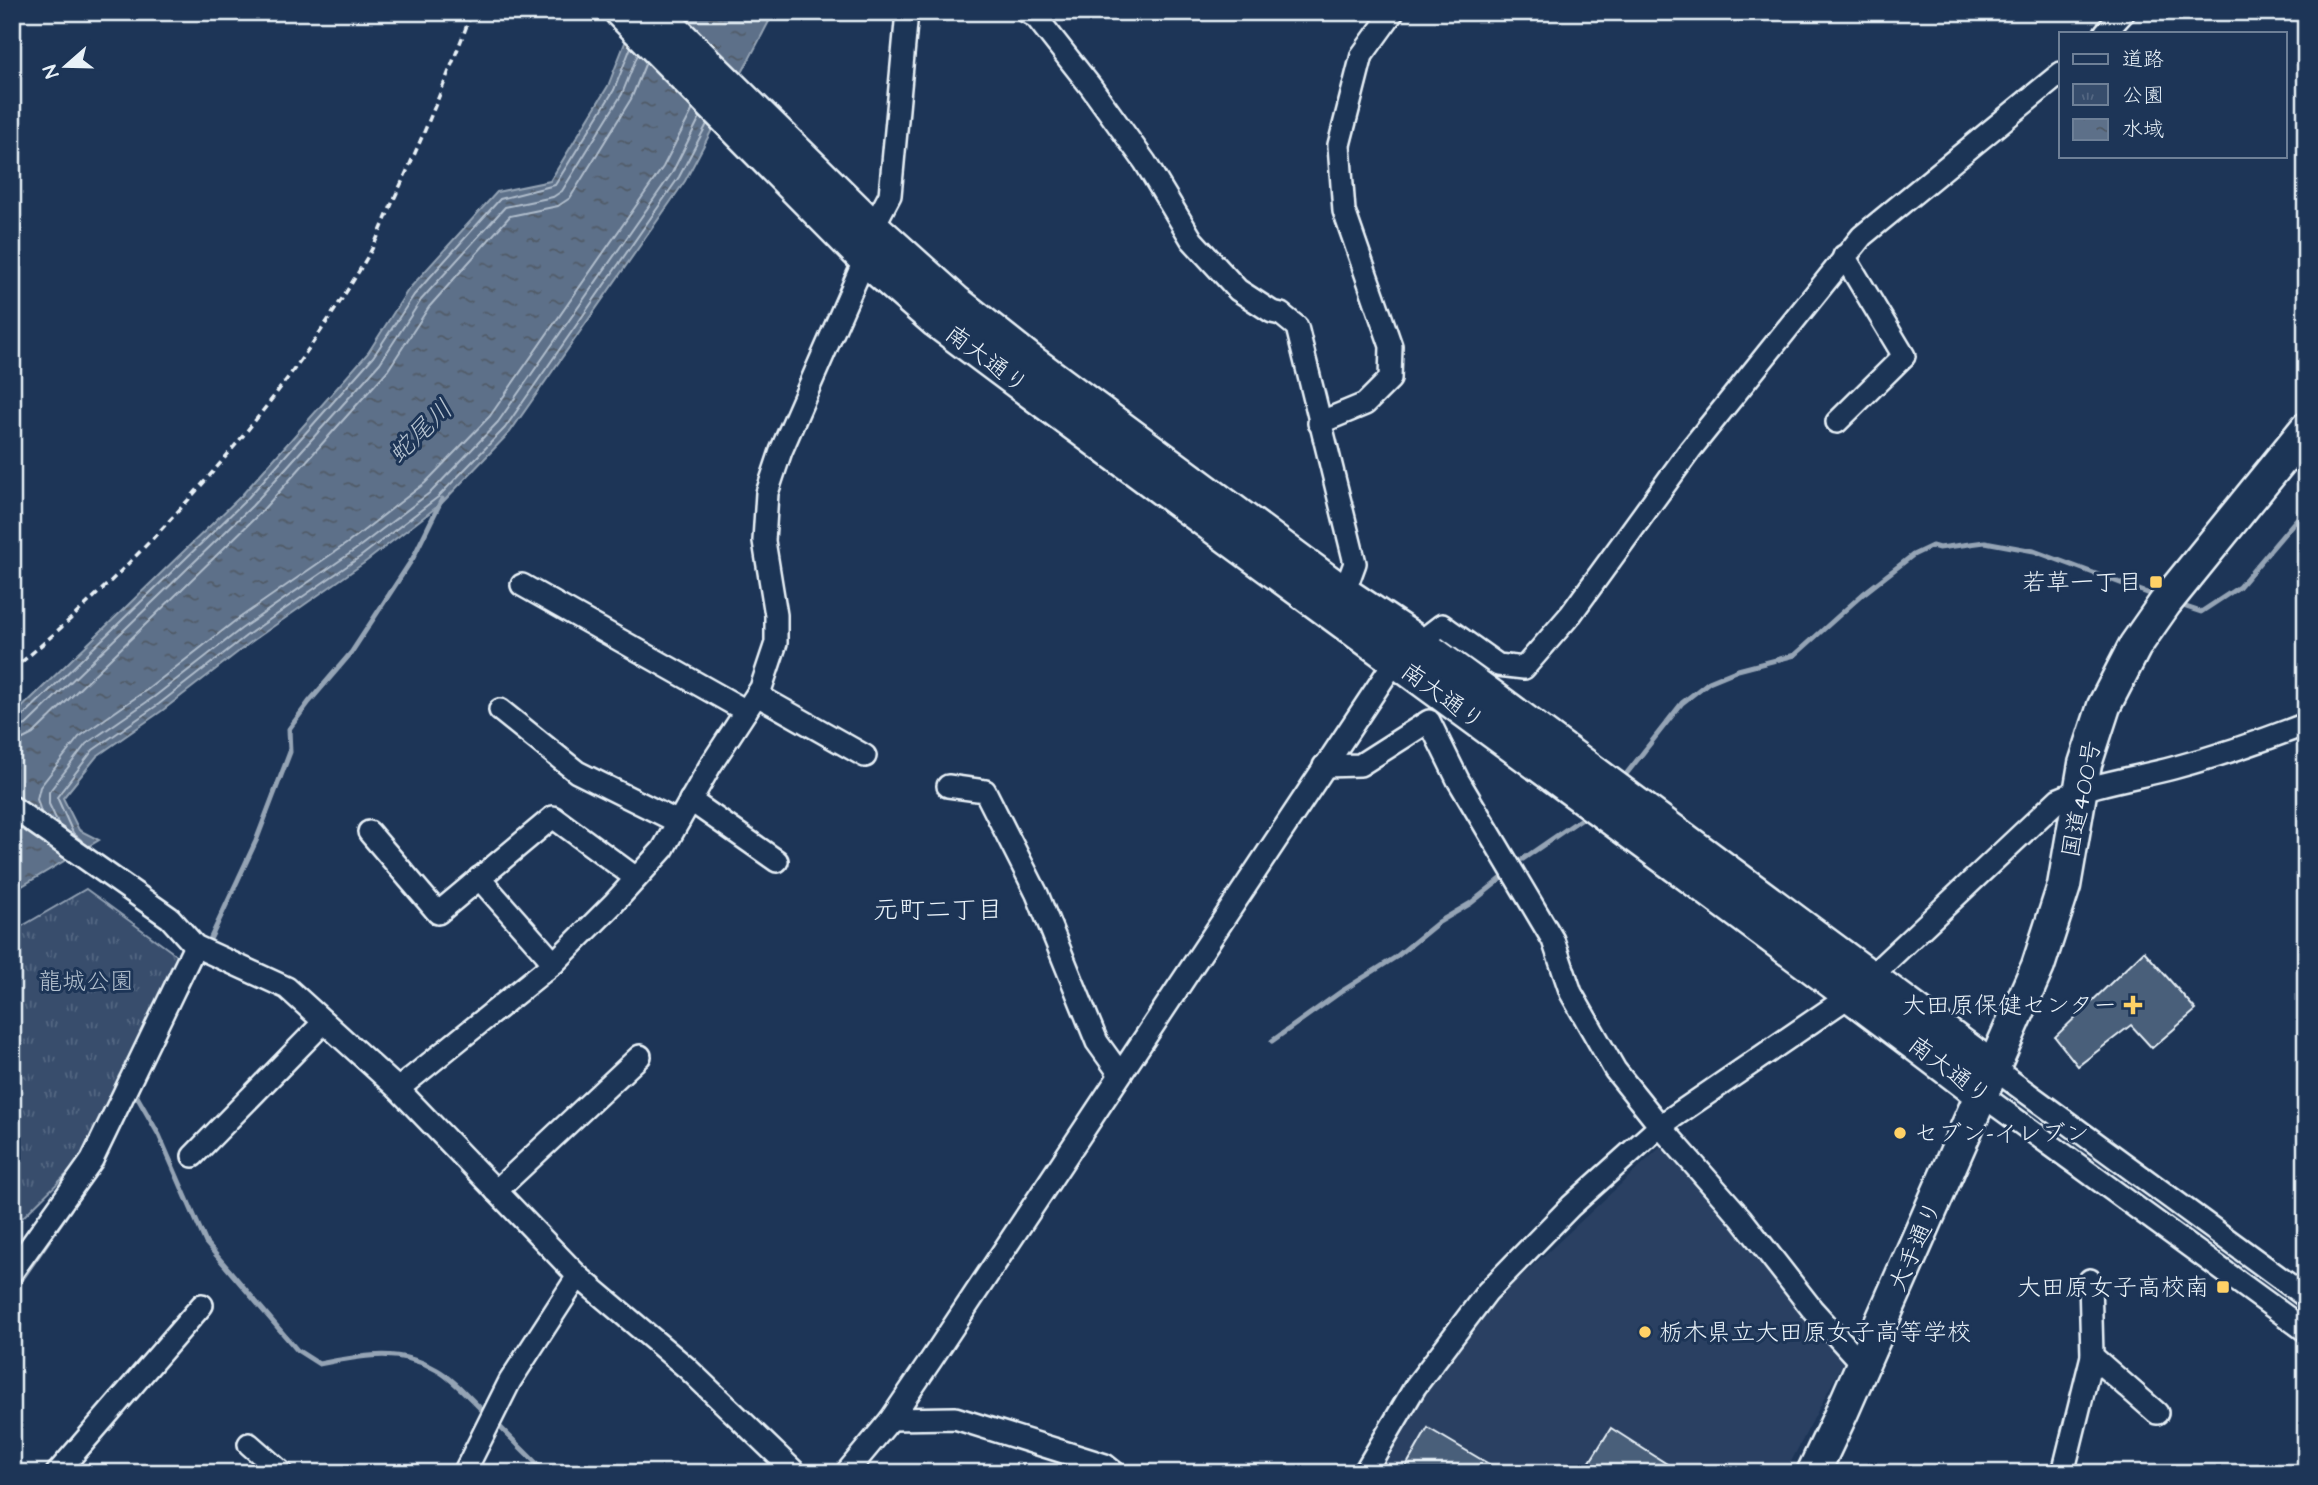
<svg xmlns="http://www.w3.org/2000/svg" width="2318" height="1485" viewBox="0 0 2318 1485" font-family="'Architects Daughter','Klee One',sans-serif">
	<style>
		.built { fill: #2a4162 }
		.park { fill: url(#park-tufts); stroke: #909fb2; stroke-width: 2 }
		.water { fill: url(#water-ripples); stroke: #95a4b5; stroke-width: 2 }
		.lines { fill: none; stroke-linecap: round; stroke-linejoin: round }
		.shore { stroke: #b0bdcc; stroke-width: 2 }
		.stream { stroke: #95a4b5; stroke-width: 5 }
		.building { fill: #495e7a; stroke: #e8f1f8; stroke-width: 2 }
		.minor-casing { stroke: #e8f1f8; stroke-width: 26 }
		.highway-casing { stroke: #e8f1f8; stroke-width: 37 }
		.path { stroke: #e8f1f8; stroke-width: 3.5; stroke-dasharray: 7 5; stroke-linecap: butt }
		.minor { stroke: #1d3557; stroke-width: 21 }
		.highway { stroke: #1d3557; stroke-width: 32 }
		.poi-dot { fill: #ffd166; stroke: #1d3557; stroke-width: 2.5 }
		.labels { text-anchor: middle; stroke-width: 6; stroke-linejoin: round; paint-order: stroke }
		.street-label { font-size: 24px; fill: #e8f1f8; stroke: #1d3557 }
		.poi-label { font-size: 24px; fill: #e8f1f8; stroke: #1d3557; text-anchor: end }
		.park-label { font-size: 24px; fill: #b3c0ce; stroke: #1d3557 }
		.water-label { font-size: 26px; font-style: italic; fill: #b7c4d1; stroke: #1d3557 }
		.neighbourhood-label { font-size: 26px; fill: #e8f1f8; stroke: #1d3557 }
	</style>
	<defs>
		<pattern id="park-tufts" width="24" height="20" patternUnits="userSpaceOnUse" patternTransform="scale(1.75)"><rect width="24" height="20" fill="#374d6c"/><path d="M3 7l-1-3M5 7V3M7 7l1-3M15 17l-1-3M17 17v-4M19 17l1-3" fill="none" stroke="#546782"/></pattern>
		<pattern id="water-ripples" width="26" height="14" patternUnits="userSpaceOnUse" patternTransform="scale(1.75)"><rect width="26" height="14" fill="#5d7089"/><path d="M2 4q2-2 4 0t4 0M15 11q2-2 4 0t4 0" fill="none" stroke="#505a66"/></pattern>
	</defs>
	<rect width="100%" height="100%" fill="#1d3557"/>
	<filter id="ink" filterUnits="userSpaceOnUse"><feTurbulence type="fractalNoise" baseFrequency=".0143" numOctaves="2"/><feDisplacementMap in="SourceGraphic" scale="14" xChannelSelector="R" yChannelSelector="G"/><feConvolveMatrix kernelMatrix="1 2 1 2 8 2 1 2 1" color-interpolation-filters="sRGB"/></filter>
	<g filter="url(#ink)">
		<polygon class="built" points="1663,1145 1844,1361 1785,1473 1373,1473 1426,1392 1494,1302"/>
		<polygon class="park" points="86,889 179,957 81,1160 12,1228 12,932"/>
		<polygon class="water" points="637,12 774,12 685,181 510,432 442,503 364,563 251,642 163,710 97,756 63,798 79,830 99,840 12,892 12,717 241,496 368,353 408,290 497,192 550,181 608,86"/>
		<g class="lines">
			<g class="shore">
				<polyline points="12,721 20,719 246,500 373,357 414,295 500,199 555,185 614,90 631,47"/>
				<polyline points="12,730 26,725 252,506 380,363 421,300 505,207 553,197 562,191 622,94 638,54"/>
				<polyline points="12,741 23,739 33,734 260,513 388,370 429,307 510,216 558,206 570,198 631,99 646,62"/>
				<polyline points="41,812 37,799 40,787 79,737 148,689 235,621 349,542 425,483 490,416 663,167 693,109"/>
				<polyline points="59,825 49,804 49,792 86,744 154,697 241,629 355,550 432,491 498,422 672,173 700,117"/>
				<polyline points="81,840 73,833 57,797 93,750 159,704 246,636 360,557 438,497 505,428 679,177 707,124"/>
			</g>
			<g class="stream">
				<polyline points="2186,607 2201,612 2239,587 2306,508"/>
				<polyline points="1627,773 1682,703 1709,682 1738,670 1795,655 1863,594 1913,555 1932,546 1939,548 1985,542 2034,551 2150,594"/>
				<polyline points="1523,859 1581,819"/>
				<polyline points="207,946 256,841 290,752 289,729 309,702 351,653 413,558 442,499"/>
				<polyline points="184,993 202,955"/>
				<polyline points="1272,1041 1342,991 1396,957 1439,922 1471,903 1501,879"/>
				<path d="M135 1093 159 1135 206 1243 297 1350 319 1364C362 1356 397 1347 437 1370 455 1380 471 1400 486 1414"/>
				<polyline points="12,1293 70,1209"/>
				<polyline points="496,1423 546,1473"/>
			</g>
		</g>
		<g class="building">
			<polygon points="2144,951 2196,1010 2152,1048 2131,1025 2078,1066 2055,1037"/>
			<polygon points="1428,1428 1504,1473 1402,1473"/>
			<polygon points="1611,1428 1681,1473 1583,1473"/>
		</g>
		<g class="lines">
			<defs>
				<g id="minor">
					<polyline points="1027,12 1036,17 1091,87 1145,162 1192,240 1238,290 1272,312 1281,314 1297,327 1355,563 1344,593"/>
					<polyline points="2105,33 2124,12"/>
					<polyline points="1837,422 1904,356 1844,256"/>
					<polyline points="1319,423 1365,404 1390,379 1391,346 1344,211 1339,145 1362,55 1393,12"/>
					<polyline points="522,585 746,711"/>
					<polyline points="757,695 865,756"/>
					<polyline points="500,710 577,772 678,822"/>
					<polyline points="1324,766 1360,765 1429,721 1458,780 1553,940 1571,993 1615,1070 1660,1126 1741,1218 1812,1309 1863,1365"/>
					<polyline points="948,786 985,791 1037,894 1097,1042 1120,1074"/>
					<polyline points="690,800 777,861"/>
					<polyline points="12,807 170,918 195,946 287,988 398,1089 578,1276 687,1368 796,1473"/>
					<polyline points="369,832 438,913 553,817 636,878"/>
					<polyline points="479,878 554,963"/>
					<polyline points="1993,1068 2306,1297"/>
					<polyline points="398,1089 554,963 613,904 663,849 710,766 761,688 776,643 776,615 764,541 767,493 781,451 865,259 873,227 890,195 907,12"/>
					<polyline points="1982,1095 2306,1331"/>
					<polyline points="193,1156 324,1022"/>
					<polyline points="496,1191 640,1056"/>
					<polyline points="12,1272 92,1160 195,946"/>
					<polyline points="2092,1356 2157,1413"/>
					<polyline points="891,1419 955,1418 1105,1465 1115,1473"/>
					<polyline points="249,1444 282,1473"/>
					<polyline points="57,1473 202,1305"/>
					<polyline points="464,1473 510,1381 578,1276"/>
					<polyline points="846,1473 891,1419 931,1360 1395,661 1442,625 1498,665 1524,668 1571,614 1690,450 1862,236 2061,73"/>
					<path d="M1364 1473 1415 1387 1487 1292 1571 1206 1660 1126 1851 995 2059 799C2095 783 2135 778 2173 768 2218 756 2262 741 2306 724"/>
					<polyline points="2063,1473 2092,1356 2090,1280"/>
				</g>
				<g id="highway">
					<path d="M621 12 865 259 936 321C1283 582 1637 832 1982 1095"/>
					<polyline points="655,12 873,227 955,301 1027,358 1344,593 1419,643 1491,696 1993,1068"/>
					<polyline points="1813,1473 1841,1414 2038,966 2064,886 2085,764 2104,706 2135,646 2165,603 2306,429"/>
				</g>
			</defs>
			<use href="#minor" class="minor-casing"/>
			<use href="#highway" class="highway-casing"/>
			<path class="path" d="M12 670C146 559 277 411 365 261 377 242 385 219 394 199 423 138 448 75 472 12"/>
			<use href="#minor" class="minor"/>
			<use href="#highway" class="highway"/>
		</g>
	</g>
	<g class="poi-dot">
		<rect x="2149" y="575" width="14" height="14" rx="3.5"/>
		<path d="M2129.5 994.5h7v7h7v7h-7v7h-7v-7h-7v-7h7z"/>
		<circle cx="1900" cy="1133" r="7"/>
		<rect x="2216" y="1280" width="14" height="14" rx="3.5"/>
		<circle cx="1645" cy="1332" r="7"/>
	</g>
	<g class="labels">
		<g class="street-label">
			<text transform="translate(987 359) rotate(37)" y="8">南大通り</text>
			<text transform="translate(1443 696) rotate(36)" y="8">南大通り</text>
			<text transform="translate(2081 799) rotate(-79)" y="8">国道400号</text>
			<text transform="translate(1950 1070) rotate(37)" y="8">南大通り</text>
			<text transform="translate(1915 1246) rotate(-66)" y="8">大手通り</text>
		</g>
		<g class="poi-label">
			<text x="2142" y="590">若草一丁目</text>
			<text x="2117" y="1013">大田原保健センター</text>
			<text x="1914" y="1141" text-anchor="start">セブン-イレブン</text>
			<text x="2209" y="1295">大田原女子高校南</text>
			<text x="1659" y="1340" text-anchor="start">栃木県立大田原女子高等学校</text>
		</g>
		<g class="park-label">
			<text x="86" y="989">龍城公園</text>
		</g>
		<g class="water-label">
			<text transform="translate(420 431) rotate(-44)" y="9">蛇尾川</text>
		</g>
		<g class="neighbourhood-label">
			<text x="938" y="918">元町二丁目</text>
		</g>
	</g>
	<rect width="2318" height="1485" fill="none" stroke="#1d3557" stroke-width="42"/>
	<rect x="21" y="21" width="2276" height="1443" fill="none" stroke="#e8f1f8" stroke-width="2.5" filter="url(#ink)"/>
	<rect x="2059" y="32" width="228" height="126" fill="#1d3557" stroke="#6e8097" stroke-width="2"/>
	<rect x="2073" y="54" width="35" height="10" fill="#1d3557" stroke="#6e8097" stroke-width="2"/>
	<text x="2122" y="66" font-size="21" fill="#e8f1f8">道路</text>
	<rect x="2073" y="84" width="35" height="21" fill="url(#park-tufts)" stroke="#6e8097" stroke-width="2"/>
	<text x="2122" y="102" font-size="21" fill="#e8f1f8">公園</text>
	<rect x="2073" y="119" width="35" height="21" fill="url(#water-ripples)" stroke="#6e8097" stroke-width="2"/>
	<text x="2122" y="136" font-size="21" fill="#e8f1f8">水域</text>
	<g transform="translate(66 66) rotate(250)" stroke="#1d3557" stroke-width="5" paint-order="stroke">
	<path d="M0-5L12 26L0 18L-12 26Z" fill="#e8f1f8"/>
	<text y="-10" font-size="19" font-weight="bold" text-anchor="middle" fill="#e8f1f8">N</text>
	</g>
</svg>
